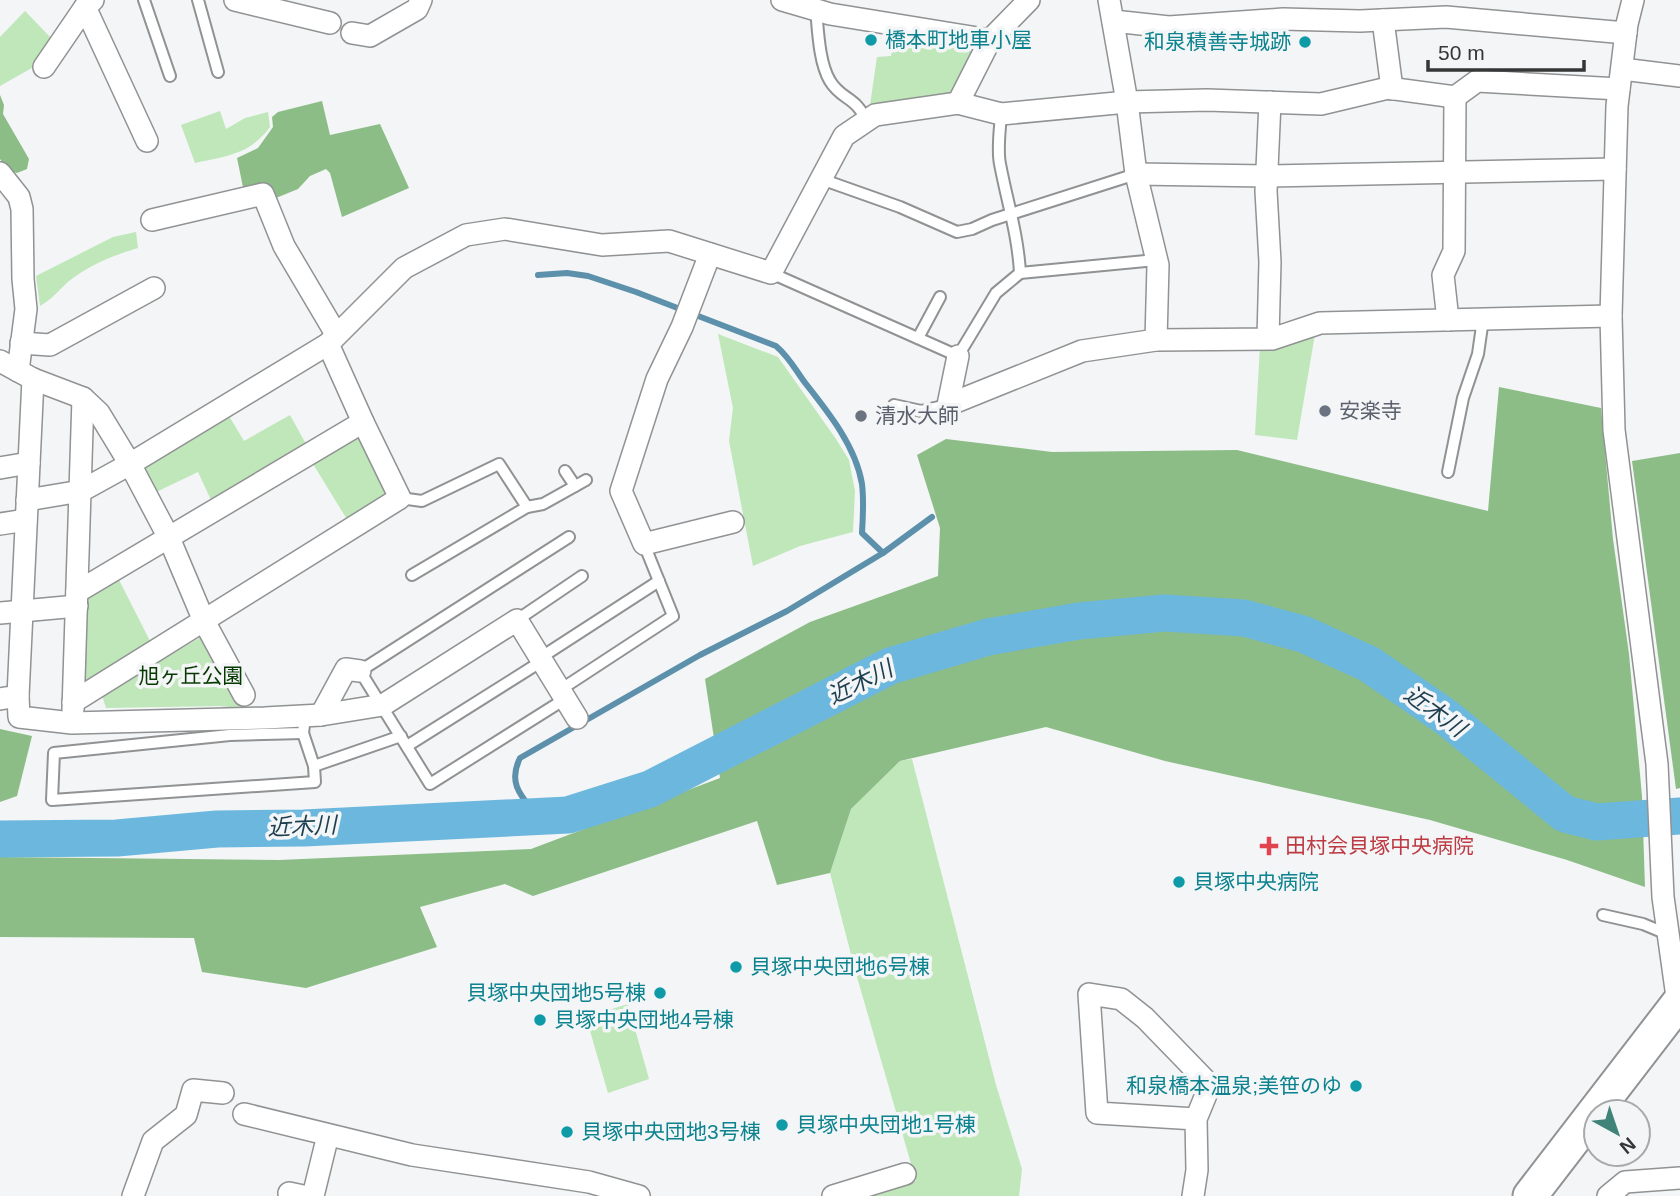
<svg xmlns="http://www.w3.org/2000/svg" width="1680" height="1196" viewBox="0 0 1680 1196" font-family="Arial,'Noto Sans JP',sans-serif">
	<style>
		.green { fill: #bfe7b9 }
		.forest { fill: #8dbd86 }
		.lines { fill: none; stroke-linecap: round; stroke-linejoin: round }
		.stream { stroke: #5c90ab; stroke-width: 6 }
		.river { stroke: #6cb7dd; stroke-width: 37 }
		.service-casing { stroke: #909293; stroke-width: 14 }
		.minor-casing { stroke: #909293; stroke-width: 24 }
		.primary-casing { stroke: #909293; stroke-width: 37 }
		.service { stroke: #fff; stroke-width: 10 }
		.minor { stroke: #fff; stroke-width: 21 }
		.primary { stroke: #fff; stroke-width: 33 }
		.culture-dot { fill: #0f9aa8; stroke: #f3f5f7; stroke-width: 2.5 }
		.worship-dot { fill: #6b7280; stroke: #f3f5f7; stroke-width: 2.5 }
		.health-dot { fill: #e0444e; stroke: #f3f5f7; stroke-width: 2.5 }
		.labels { text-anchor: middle; stroke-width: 7; stroke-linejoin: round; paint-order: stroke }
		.culture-label { font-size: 21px; fill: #0d838f; stroke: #f3f5f7; text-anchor: start }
		.worship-label { font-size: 21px; fill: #5b616d; stroke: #f3f5f7; text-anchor: start }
		.park-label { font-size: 21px; fill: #063901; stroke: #f3f5f7 }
		.health-label { font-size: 21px; fill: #be3a42; stroke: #f3f5f7; text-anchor: start }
		.water-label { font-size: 23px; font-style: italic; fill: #1d3f4f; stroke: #f3f5f7 }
	</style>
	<rect width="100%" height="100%" fill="#f3f5f7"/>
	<g class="green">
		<polygon points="25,11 54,41 37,65 0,86 0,37"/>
		<polygon points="895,36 976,52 949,96 869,112 877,57 891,56"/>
		<path d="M220 111 226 129 245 118 268 112 270 127C249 155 227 156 195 163L181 125Z"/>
		<path d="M136 232 138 248C114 255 89 265 69 281 59 290 52 299 40 306L36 276 113 237Z"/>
		<polygon points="718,334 778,357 836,439 849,460 855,491 853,532 800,546 753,566 729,441 733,408"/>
		<polygon points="1315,334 1297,440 1255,435 1260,346"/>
		<polygon points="226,411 244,441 290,415 306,444 211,500 198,472 152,494 136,465"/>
		<polygon points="353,435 360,437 385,493 384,498 348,521 310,459"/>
		<polygon points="117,576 150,641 85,685 79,678 85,595"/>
		<polygon points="203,636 243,709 220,706 106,708 102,695"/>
		<polygon points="912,759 996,1085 1022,1169 1019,1196 865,1196 916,1181 855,970 830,873 851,809 900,761"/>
		<polygon points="628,1004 649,1079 608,1093 586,1017"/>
	</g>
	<g class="forest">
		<polygon points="0,95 4,105 3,114 29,159 27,169 17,173 9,171 0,159"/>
		<polygon points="322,101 330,135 380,124 409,188 342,217 330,173 326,169 310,176 298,189 271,200 244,192 237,158 258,148 273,127 272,117 278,112"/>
		<polygon points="1499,387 1601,408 1613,539 1629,654 1642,796 1645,887 1567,860 1430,820 1165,761 1046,727 900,761 851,809 830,873 777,885 757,821 533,896 505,884 420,907 437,947 306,988 202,972 194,938 0,937 0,857 279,860 531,849 720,778 705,679 810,622 938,576 940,528 917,455 946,439 1052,452 1237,450 1488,511"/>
		<polygon points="1680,453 1680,788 1676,789 1632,461"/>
		<polygon points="0,729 32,736 17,796 0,802"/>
	</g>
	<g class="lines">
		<g class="stream">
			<path d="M538 275 567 273 588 276 636 292 776 346C790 358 796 371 806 384 829 413 856 447 862 484 864 500 863 517 862 533L883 553"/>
			<path d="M538 817C522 797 507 784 520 758L700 655 787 611 883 553 932 517"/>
		</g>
		<polyline class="river" points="0,839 117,838 217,829 304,828 568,815 650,789 890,666 988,637 1079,621 1164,613 1244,618 1303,634 1369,664 1446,717 1565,814 1597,822 1680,816"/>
		<defs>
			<g id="service">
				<polyline points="144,0 170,76"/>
				<polyline points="198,0 218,72"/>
				<path d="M816 9C818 30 819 63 830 81 841 100 858 97 866 122"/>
				<polyline points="821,179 900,207 957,232 972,229 992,220 1136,174"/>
				<path d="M771 273 958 356 996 293 1020 273C1018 235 1007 201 1000 164 997 149 1000 130 1001 114"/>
				<polyline points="1020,273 1156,260"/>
				<polyline points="918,338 940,297"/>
				<polyline points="894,405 921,411 948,405"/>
				<polyline points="565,471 575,486"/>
				<polyline points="1448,472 1463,398 1478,354 1483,319"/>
				<polyline points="400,498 422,501 499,464 527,507"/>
				<polyline points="412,575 527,507 543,504 586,480"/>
				<polyline points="517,620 582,576"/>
				<polyline points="540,658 659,581"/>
				<polyline points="560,690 673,616 644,544"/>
				<polyline points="565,699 430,784 360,671 569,537"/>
				<polyline points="305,717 303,733 230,735 54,753 52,800 315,782 314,766 401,736"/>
				<polyline points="303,733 314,766"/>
				<polyline points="407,746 542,661"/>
				<polyline points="1603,915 1643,924 1667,934"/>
			</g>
			<g id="minor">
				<polyline points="235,0 330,23"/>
				<polyline points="782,0 830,14 990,40"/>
				<polyline points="1109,0 1127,102 1136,174 1158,265 1156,340"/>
				<polyline points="1633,0 1627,24 1617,106 1611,316 1614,430 1657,764 1663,897 1678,1004"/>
				<polyline points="85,7 147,141"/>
				<polyline points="1383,20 1392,89"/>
				<polyline points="1113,21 1169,27 1283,19 1360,21 1446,17 1626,33"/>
				<polyline points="352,33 370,36 417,9 421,0"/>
				<polyline points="44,67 85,7 93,0"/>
				<polyline points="1622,69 1680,76"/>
				<polyline points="958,103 1001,114 1127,102 1207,100 1321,104 1388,88 1455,97 1477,81 1619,89"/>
				<polyline points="0,173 19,197 22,209 23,279 26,309 18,371"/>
				<polyline points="1136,174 1267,176 1615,169"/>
				<polyline points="152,220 263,194 284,246 336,334"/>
				<polyline points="710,254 682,327 657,379 621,491 644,544 733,522"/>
				<polyline points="1448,320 1443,275 1454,251 1455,97"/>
				<polyline points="1268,338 1270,262 1266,191 1270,102"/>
				<polyline points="21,343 50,345 154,288"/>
				<polyline points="958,356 948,405 1082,351 1156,340 1272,339 1320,323 1611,316"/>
				<polyline points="0,361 33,379 83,398 99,413 130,464 169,538 204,621 244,695"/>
				<polyline points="0,468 29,463"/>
				<polyline points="27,500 81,491 130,464 328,344 404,268 466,235 505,229 602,245 669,241 771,273 844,136 875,115 958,103 990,40 1029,0"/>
				<polyline points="0,524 26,520"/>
				<polyline points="77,592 363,422 328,344"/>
				<polyline points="0,613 77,606"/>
				<polyline points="18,696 19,717 72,723 265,718 321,715 383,705 517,620 577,718"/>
				<polyline points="0,699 18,696 33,379"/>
				<polyline points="73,702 400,498 363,422"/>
				<polyline points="73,710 83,398"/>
				<polyline points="321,715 346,669 360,671"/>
				<polyline points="244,1114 412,1155 589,1182 639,1196"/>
				<polyline points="289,1193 303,1196"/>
				<polyline points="133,1196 153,1141 186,1115 193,1090 223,1093"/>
				<polyline points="313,1196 328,1135"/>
				<polyline points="833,1196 905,1174"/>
				<polyline points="1193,1196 1197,1170 1196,1119 1210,1085 1145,1018 1121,999 1089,994 1097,1113 1196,1119"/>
				<polyline points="1608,1196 1625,1182 1680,1178"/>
			</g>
			<polyline id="primary" points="1530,1196 1680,1001"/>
		</defs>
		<use href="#service" class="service-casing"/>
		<use href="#minor" class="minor-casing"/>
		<use href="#primary" class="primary-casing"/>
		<use href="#service" class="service"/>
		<use href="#minor" class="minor"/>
		<use href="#primary" class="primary"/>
	</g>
	<g class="culture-dot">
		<circle cx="871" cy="40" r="7"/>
		<circle cx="1305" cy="42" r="7"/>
		<circle cx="1179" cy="882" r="7"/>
		<circle cx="736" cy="967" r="7"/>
		<circle cx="660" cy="993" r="7"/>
		<circle cx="540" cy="1020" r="7"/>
		<circle cx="1356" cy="1086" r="7"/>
		<circle cx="782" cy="1125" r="7"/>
		<circle cx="567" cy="1132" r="7"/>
	</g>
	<g class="worship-dot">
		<circle cx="1325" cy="411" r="7"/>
		<circle cx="861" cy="416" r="7"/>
	</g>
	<path class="health-dot" d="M1265.5 835.5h7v7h7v7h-7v7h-7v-7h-7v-7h7z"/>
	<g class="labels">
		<g class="culture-label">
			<text x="885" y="47">橋本町地車小屋</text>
			<text x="1291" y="49" text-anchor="end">和泉積善寺城跡</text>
			<text x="1193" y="889">貝塚中央病院</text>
			<text x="750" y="974">貝塚中央団地6号棟</text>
			<text x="646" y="1000" text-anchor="end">貝塚中央団地5号棟</text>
			<text x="554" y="1027">貝塚中央団地4号棟</text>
			<text x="1342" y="1093" text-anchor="end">和泉橋本温泉;美笹のゆ</text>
			<text x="796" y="1132">貝塚中央団地1号棟</text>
			<text x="581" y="1139">貝塚中央団地3号棟</text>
		</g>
		<g class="worship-label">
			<text x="1339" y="418">安楽寺</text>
			<text x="875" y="423">清水大師</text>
		</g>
		<g class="park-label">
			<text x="191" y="683">旭ヶ丘公園</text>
		</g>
		<g class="health-label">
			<text x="1285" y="853">田村会貝塚中央病院</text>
		</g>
		<g class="water-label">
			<text transform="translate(860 682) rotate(-26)" y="8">近木川</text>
			<text transform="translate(1435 711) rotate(36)" y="8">近木川</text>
			<text transform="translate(302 826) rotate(-2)" y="8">近木川</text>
		</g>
	</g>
	<g transform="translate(1617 1133) rotate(140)"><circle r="33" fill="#f3f5f7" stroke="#a7a9aa" stroke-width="2"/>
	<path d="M0-5L12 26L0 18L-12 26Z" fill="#3f8379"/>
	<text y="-10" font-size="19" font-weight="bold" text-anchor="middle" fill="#353636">N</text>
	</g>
	<path d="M1428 60v10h156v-10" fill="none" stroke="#353636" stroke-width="3.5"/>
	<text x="1438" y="60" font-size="21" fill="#353636" stroke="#f3f5f7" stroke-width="5" paint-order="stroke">50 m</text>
</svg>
